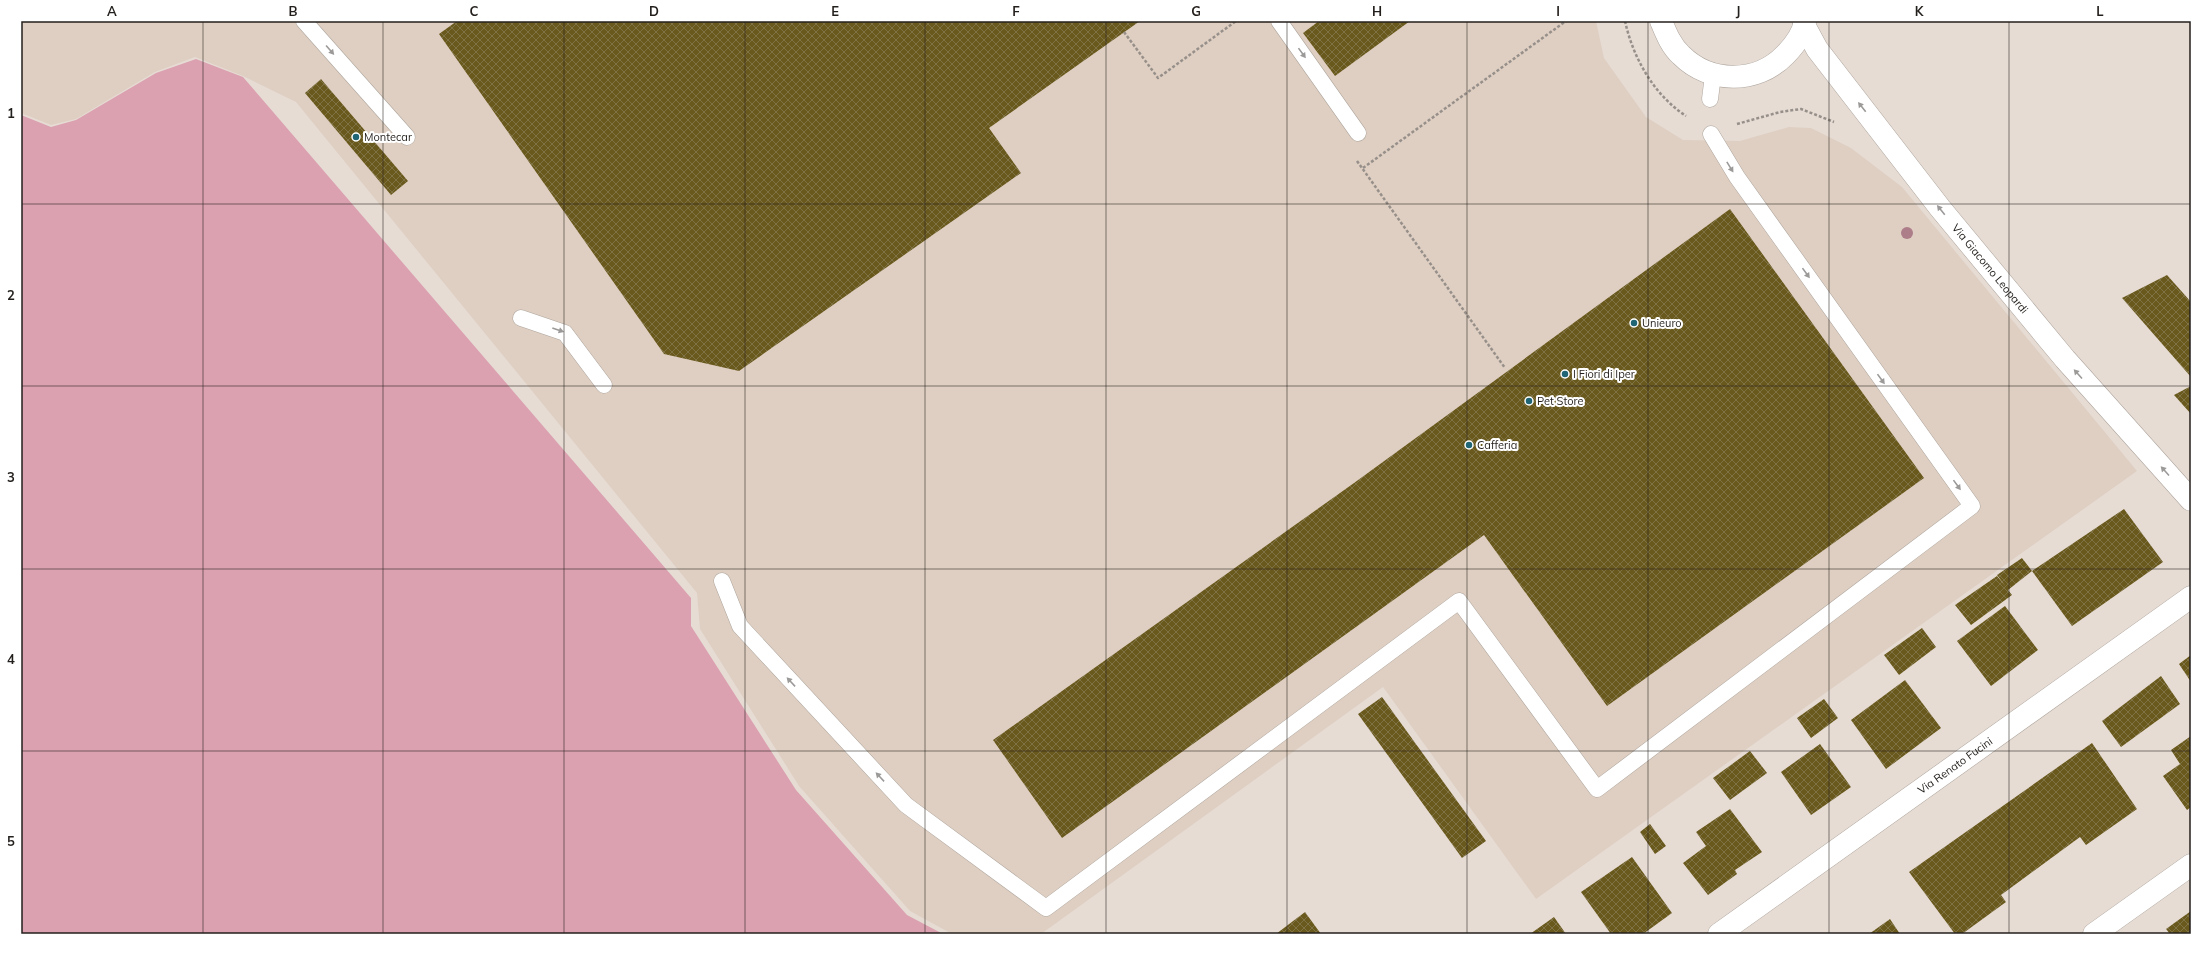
<svg xmlns="http://www.w3.org/2000/svg" width="2212" height="955" viewBox="0 0 2212 955" font-family="Mulish,sans-serif">
	<style>
		.built { fill: #dfcfc2 }
		.grass { fill: #dba1b1 }
		.building { fill: url(#building-cross-hatch) }
		.lines { fill: none; stroke-linecap: round; stroke-linejoin: round }
		.service-casing { stroke: #aea59d; stroke-width: 17 }
		.minor-casing { stroke: #aea59d; stroke-width: 23 }
		.tertiary-casing { stroke: #aea59d; stroke-width: 23 }
		.path { stroke: #97908a; stroke-width: 2.5; stroke-dasharray: 3 2; stroke-linecap: butt }
		.service { stroke: #fff; stroke-width: 16 }
		.minor { stroke: #fff; stroke-width: 22 }
		.tertiary { stroke: #fff; stroke-width: 22 }
		.tree { fill: #ad7e8a }
		.oneway { fill: #9c9a99 }
		.grid { fill: none; stroke: #231f1c; stroke-width: 1; stroke-opacity: 0.55 }
		.poi-dot { fill: #1f6575; stroke: #fff; stroke-width: 1.5 }
		.labels { text-anchor: middle; stroke-width: 4; stroke-linejoin: round; paint-order: stroke }
		.poi-label { font-size: 11px; fill: #231f1c; stroke: #fff; text-anchor: start }
		.street-label { font-size: 11px; fill: #231f1c; stroke: #fff }
		.neatline { fill: none; stroke: #231f1c; stroke-width: 1.5 }
		.grid-label { font-size: 13px; text-anchor: middle; font-weight: bold; fill: #231f1c }
	</style>
	<defs>
		<pattern id="building-cross-hatch" width="8" height="8" patternUnits="userSpaceOnUse"><rect width="8" height="8" fill="#6a591d"/><path d="M0 0l8 8M0 8l8-8" fill="none" stroke="#7f7244"/></pattern>
	</defs>
	<rect width="100%" height="100%" fill="#e6dcd4"/>
	<polygon class="built" points="21,21 1596,21 1604,58 1646,117 1683,140 1740,141 1789,127 1811,128 1851,148 1902,187 2137,471 1536,899 1383,687 1041,934 952,934 910,911 799,786 700,629 697,593 296,102 243,76 195,57 155,72 76,119 51,125 21,113"/>
	<polygon class="grass" points="196,59 243,77 691,598 691,626 796,790 907,915 943,934 21,934 21,115 51,127 76,120 156,73"/>
	<g class="building">
		<polygon points="457,21 1140,21 989,128 1021,173 739,371 664,354 439,34"/>
		<polygon points="1319,21 1410,21 1335,76 1303,33"/>
		<polygon points="321,79 408,181 391,195 305,93"/>
		<polygon points="1730,209 1924,478 1607,706 1484,535 1062,838 993,740 1354,483"/>
		<polygon points="2167,275 2191,302 2191,377 2122,298"/>
		<polygon points="2191,386 2191,414 2174,395"/>
		<polygon points="2124,509 2163,562 2072,626 2032,571"/>
		<polygon points="2022,558 2032,571 2008,590 2012,595 1971,625 1955,605 1997,576 2006,587 1997,575"/>
		<polygon points="2005,606 2038,650 1991,686 1957,641"/>
		<polygon points="1922,628 1936,647 1899,675 1884,655"/>
		<polygon points="2191,655 2191,682 2179,664"/>
		<polygon points="2161,676 2180,704 2121,747 2102,721"/>
		<polygon points="1905,680 1941,728 1886,769 1851,720"/>
		<polygon points="1382,697 1486,841 1462,858 1358,714"/>
		<polygon points="1824,699 1838,718 1811,738 1797,718"/>
		<polygon points="2191,736 2191,807 2187,810 2163,776 2180,764 2171,750"/>
		<polygon points="2092,743 2137,809 2086,845 2080,837 2001,895 2006,902 1962,934 1955,934 1909,872"/>
		<polygon points="1820,744 1851,787 1811,815 1781,772"/>
		<polygon points="1750,751 1767,773 1730,800 1713,778"/>
		<polygon points="1730,809 1762,852 1735,870 1737,874 1708,895 1683,863 1706,846 1696,832"/>
		<polygon points="1650,824 1666,846 1655,854 1640,832"/>
		<polygon points="1632,857 1672,913 1643,934 1611,934 1581,892"/>
		<polygon points="2191,911 2191,934 2170,934 2166,929"/>
		<polygon points="1305,912 1321,934 1276,934"/>
		<polygon points="1554,917 1566,934 1530,934"/>
		<polygon points="1890,919 1900,934 1869,934"/>
	</g>
	<g class="lines">
		<defs>
			<g id="service">
				<polyline points="304,21 407,137"/>
				<polyline points="1279,21 1358,133"/>
				<polyline points="1710,99 1713,75"/>
				<polyline points="521,318 565,333 604,385"/>
				<polyline points="722,581 740,626 906,805 1046,908 1459,601 1597,789 1972,506 1737,177 1711,134"/>
			</g>
			<g id="minor">
				<path id="s1" d="M1804 25 1817 49 1940 208 2065 359 2191 500"/>
				<path id="s2" d="M1719 934 2191 597"/>
				<polyline points="2094,934 2191,865"/>
			</g>
			<path id="tertiary" d="M1661 21C1666 33 1671 46 1681 55 1710 84 1757 84 1785 55 1794 46 1803 34 1805 21"/>
		</defs>
		<use href="#service" class="service-casing"/>
		<use href="#minor" class="minor-casing"/>
		<use href="#tertiary" class="tertiary-casing"/>
		<g class="path">
			<path d="M1625 21C1633 58 1654 95 1686 116"/>
			<polyline points="1124,32 1158,78 1236,21"/>
			<polyline points="1737,124 1780,112 1801,109 1834,122"/>
			<polyline points="1357,161 1505,368"/>
			<polyline points="1363,168 1566,21"/>
		</g>
		<use href="#service" class="service"/>
		<use href="#minor" class="minor"/>
		<use href="#tertiary" class="tertiary"/>
	</g>
	<circle class="tree" cx="1907" cy="233" r="6"/>
	<defs><path id="oneway-solid" d="M-6-.8H1V-3.2L6.5 0L1 3.2V.8H-6Z"/></defs>
	<g class="oneway">
		<use href="#oneway-solid" transform="translate(330 50) rotate(49)"/>
		<use href="#oneway-solid" transform="translate(1302 53) rotate(54)"/>
		<use href="#oneway-solid" transform="translate(1862 107) rotate(-128)"/>
		<use href="#oneway-solid" transform="translate(1730 167) rotate(58)"/>
		<use href="#oneway-solid" transform="translate(1941 210) rotate(-129)"/>
		<use href="#oneway-solid" transform="translate(1806 273) rotate(54)"/>
		<use href="#oneway-solid" transform="translate(558 330) rotate(19)"/>
		<use href="#oneway-solid" transform="translate(2078 374) rotate(-132)"/>
		<use href="#oneway-solid" transform="translate(1881 379) rotate(54)"/>
		<use href="#oneway-solid" transform="translate(2165 471) rotate(-132)"/>
		<use href="#oneway-solid" transform="translate(1957 485) rotate(54)"/>
		<use href="#oneway-solid" transform="translate(791 682) rotate(-133)"/>
		<use href="#oneway-solid" transform="translate(880 777) rotate(-133)"/>
	</g>
	<path class="grid" d="M203 21V934M383 21V934M564 21V934M745 21V934M925 21V934M1106 21V934M1287 21V934M1467 21V934M1648 21V934M1829 21V934M2009 21V934M21 204H2191M21 386H2191M21 569H2191M21 751H2191"/>
	<g class="poi-dot">
		<circle cx="356" cy="137" r="4"/>
		<circle cx="1634" cy="323" r="4"/>
		<circle cx="1565" cy="374" r="4"/>
		<circle cx="1529" cy="401" r="4"/>
		<circle cx="1469" cy="445" r="4"/>
	</g>
	<g class="labels">
		<g class="poi-label">
			<text x="364" y="141">Montecar</text>
			<text x="1642" y="327">Unieuro</text>
			<text x="1573" y="378">I Fiori di Iper</text>
			<text x="1537" y="405">Pet Store</text>
			<text x="1477" y="449">Cafferia</text>
		</g>
		<g class="street-label">
			<text dy="4" stroke="none"><textPath href="#s1" startOffset="307">Via Giacomo Leopardi</textPath></text>
			<text dy="4" stroke="none"><textPath href="#s2" startOffset="290">Via Renato Fucini</textPath></text>
		</g>
	</g>
	<rect width="2212" height="955" fill="none" stroke="#ffffff" stroke-width="44"/>
	<rect x="22" y="22" width="2168" height="911" class="neatline"/>
	<g class="grid-label">
		<text x="112" y="16">A</text>
		<text x="293" y="16">B</text>
		<text x="474" y="16">C</text>
		<text x="654" y="16">D</text>
		<text x="835" y="16">E</text>
		<text x="1016" y="16">F</text>
		<text x="1196" y="16">G</text>
		<text x="1377" y="16">H</text>
		<text x="1558" y="16">I</text>
		<text x="1738" y="16">J</text>
		<text x="1919" y="16">K</text>
		<text x="2100" y="16">L</text>
		<text x="11" y="118">1</text>
		<text x="11" y="300">2</text>
		<text x="11" y="482">3</text>
		<text x="11" y="664">4</text>
		<text x="11" y="846">5</text>
	</g>
</svg>
